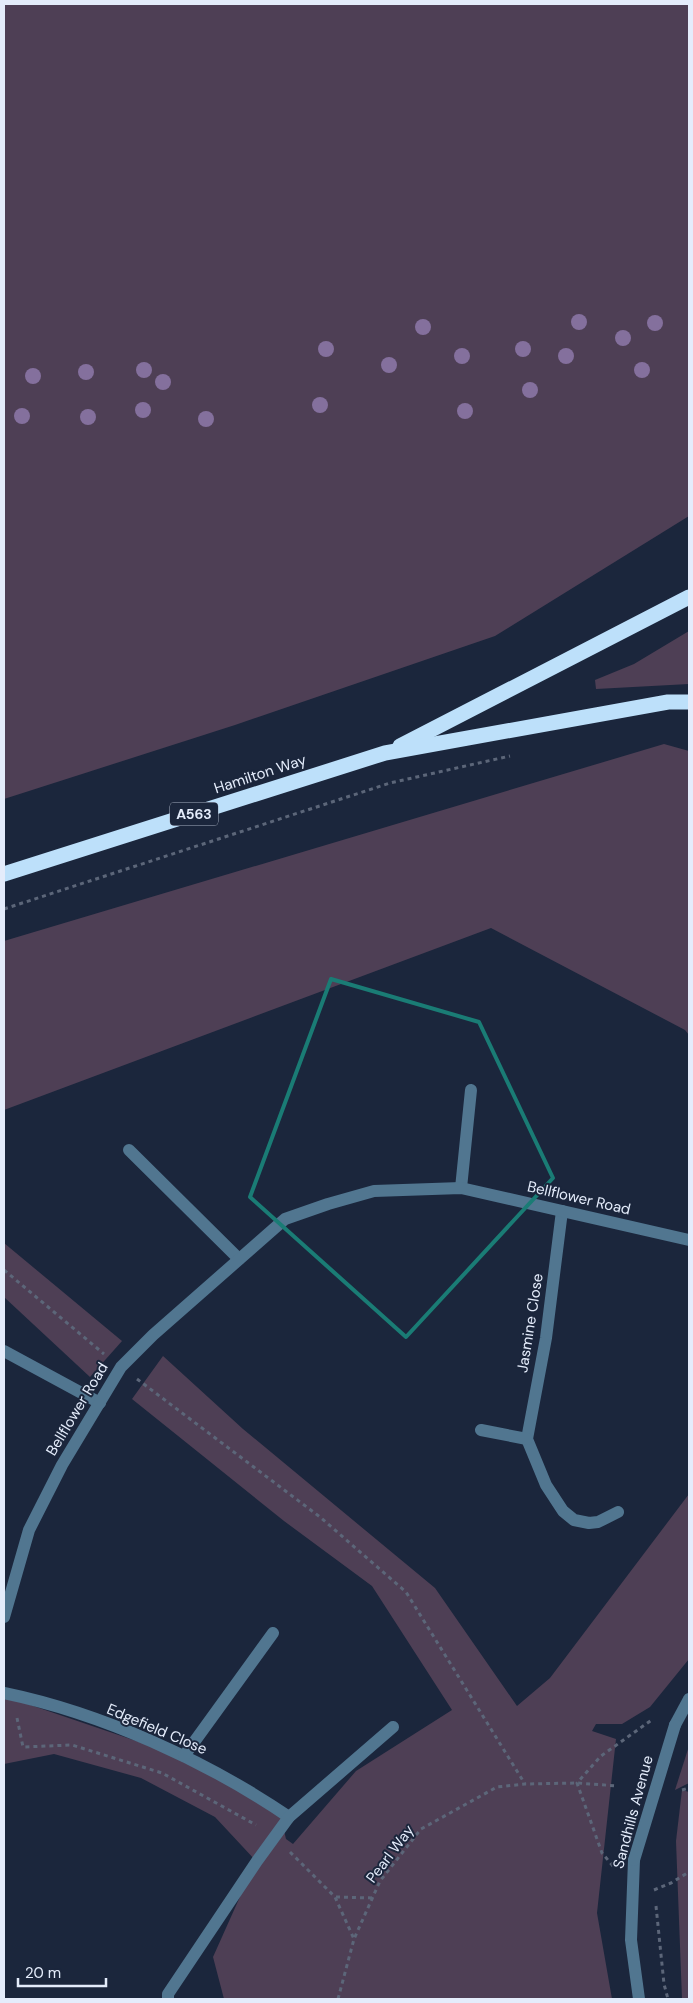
<svg xmlns="http://www.w3.org/2000/svg" width="693" height="2003" viewBox="0 0 693 2003" font-family="'DM Sans',sans-serif">
	<style>
		.green { fill: #4e3f55 }
		.lines { fill: none; stroke-linecap: round; stroke-linejoin: round }
		.path { stroke: #5c6679; stroke-width: 3; stroke-dasharray: 4 4; stroke-linecap: butt }
		.minor { stroke: #517690; stroke-width: 12 }
		.highway { stroke: #bde0fa; stroke-width: 15 }
		.minor-bridge { stroke: #517690; stroke-width: 12 }
		.tree { fill: #84709d }
		.marked { fill: none; stroke: #1a7c75; stroke-width: 4; stroke-linejoin: round }
		.labels { text-anchor: middle; stroke-width: 4; stroke-linejoin: round; paint-order: stroke }
		.shield { fill: #1b263c; stroke: #a8b1c2; stroke-width: 1 }
		.shield-label { font-size: 14px; font-weight: bold; fill: #e4ecfb }
		.street-label { font-size: 15px; fill: #e4ecfb; stroke: #1b263c }
	</style>
	<rect width="100%" height="100%" fill="#1b263c"/>
	<g class="green">
		<polygon points="4,4 689,4 689,516 495,636 235,725 4,799"/>
		<polygon points="689,631 689,684 596,689 595,680 634,664"/>
		<polygon points="664,744 689,751 689,1035 685,1030 491,928 4,1110 4,941"/>
		<polygon points="4,1243 122,1341 90,1377 4,1297"/>
		<polygon points="163,1356 243,1429 435,1588 517,1706 550,1678 689,1494 689,1659 650,1707 622,1724 596,1724 592,1731 616,1739 597,1913 612,1999 224,1999 213,1957 256,1861 215,1817 141,1778 54,1754 4,1764 4,1696 195,1761 279,1810 286,1839 293,1844 356,1771 452,1710 372,1586 284,1521 132,1399"/>
		<polygon points="689,1746 689,1783 675,1790"/>
		<polygon points="682,1790 689,1792 689,1999 682,1999 676,1841"/>
	</g>
	<g class="lines">
		<g class="path">
			<polyline points="4,909 390,783 510,756"/>
			<polyline points="4,1270 104,1354"/>
			<polyline points="137,1379 320,1517 406,1592 525,1784"/>
			<polyline points="17,1718 23,1747 72,1745 162,1773 256,1825"/>
			<polyline points="682,1790 689,1788"/>
			<polyline points="290,1852 335,1897 354,1939"/>
			<polyline points="613,1866 602,1853 577,1783 601,1756 653,1719"/>
			<polyline points="654,1890 671,1883 689,1872"/>
			<polyline points="336,1897 373,1898"/>
			<polyline points="656,1906 664,1984 668,1999"/>
			<polyline points="338,1999 354,1939 380,1881 421,1829 497,1787 525,1784 577,1783 618,1786"/>
		</g>
		<g class="minor">
			<polyline points="129,1150 239,1259"/>
			<polyline points="461,1188 471,1090"/>
			<polyline points="562,1211 546,1338 527,1439 546,1485 563,1511 574,1520 589,1523 598,1522 618,1512"/>
			<polyline points="4,1351 100,1403"/>
			<polyline points="481,1430 527,1439"/>
			<polyline points="4,1617 29,1530 62,1465 121,1367 153,1335 285,1219 328,1204 374,1191 461,1188 689,1240"/>
			<path d="M4 1693C101 1713 207 1761 289 1817"/>
			<polyline points="675,1725 689,1699"/>
			<polyline points="184,1756 273,1633"/>
			<polyline points="634,1860 631,1940 639,1999"/>
			<polyline points="168,1999 168,1994 257,1861 289,1817 393,1727"/>
		</g>
		<g class="highway">
			<polyline points="400,746 689,597"/>
			<polyline points="4,874 385,753 668,702 689,702"/>
		</g>
		<polyline class="minor-bridge" points="634,1860 675,1725"/>
	</g>
	<g class="tree">
		<circle cx="579" cy="322" r="8"/>
		<circle cx="655" cy="323" r="8"/>
		<circle cx="423" cy="327" r="8"/>
		<circle cx="623" cy="338" r="8"/>
		<circle cx="326" cy="349" r="8"/>
		<circle cx="523" cy="349" r="8"/>
		<circle cx="462" cy="356" r="8"/>
		<circle cx="566" cy="356" r="8"/>
		<circle cx="389" cy="365" r="8"/>
		<circle cx="144" cy="370" r="8"/>
		<circle cx="642" cy="370" r="8"/>
		<circle cx="86" cy="372" r="8"/>
		<circle cx="33" cy="376" r="8"/>
		<circle cx="163" cy="382" r="8"/>
		<circle cx="530" cy="390" r="8"/>
		<circle cx="320" cy="405" r="8"/>
		<circle cx="143" cy="410" r="8"/>
		<circle cx="465" cy="411" r="8"/>
		<circle cx="22" cy="416" r="8"/>
		<circle cx="88" cy="417" r="8"/>
		<circle cx="206" cy="419" r="8"/>
	</g>
	<path class="marked" d="M331 979 479 1022 553 1178 406 1337 250 1197Z"/>
	<g class="labels">
		<rect class="shield" x="170" y="802.5" width="48" height="23" rx="4"/>
		<g class="shield-label">
			<text x="194" y="819">A563</text>
		</g>
		<g class="street-label">
			<text transform="translate(260 774) rotate(-18)" y="5">Hamilton Way</text>
			<text transform="translate(579 1198) rotate(13)" y="5">Bellflower Road</text>
			<text transform="translate(530 1323) rotate(-81)" y="5">Jasmine Close</text>
			<text transform="translate(77 1409) rotate(-59)" y="5">Bellflower Road</text>
			<text transform="translate(157 1729) rotate(23)" y="5">Edgefield Close</text>
			<text transform="translate(633 1812) rotate(-75)" y="5">Sandhills Avenue</text>
			<text transform="translate(390 1854) rotate(-53)" y="5">Pearl Way</text>
		</g>
	</g>
	<rect width="693" height="2003" fill="none" stroke="#e4ecfb" stroke-width="10"/>
	<path d="M18 1978v8h88v-8" fill="none" stroke="#e4ecfb" stroke-width="2.5"/>
	<text x="25" y="1978" font-size="15" fill="#e4ecfb" stroke="#1b263c" stroke-width="4" paint-order="stroke">20 m</text>
</svg>
